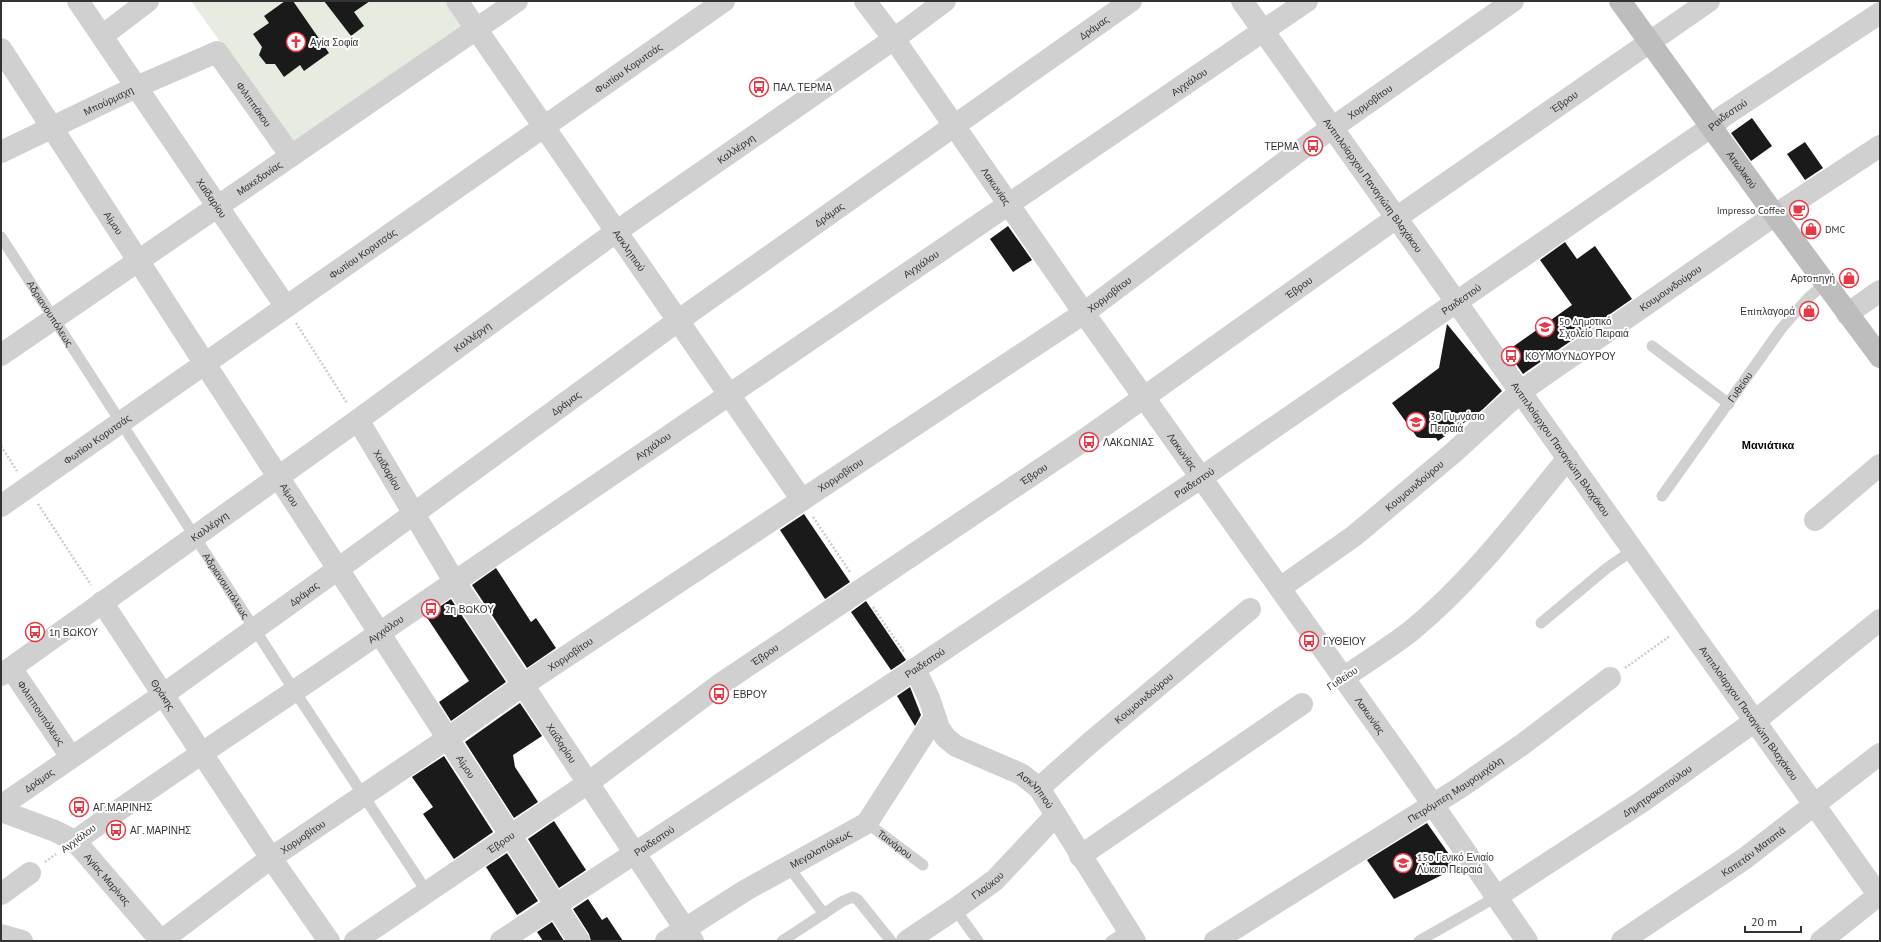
<svg xmlns="http://www.w3.org/2000/svg" width="1881" height="942" viewBox="0 0 1881 942" font-family="'PT Sans',sans-serif">
	<style>
		.green { fill: #e6ecdf }
		.building { fill: #1a1a1a }
		.lines { fill: none; stroke-linecap: round; stroke-linejoin: round }
		.path { stroke: #cdcdcd; stroke-width: 2.5; stroke-dasharray: 2 2; stroke-linecap: butt }
		.lane { stroke: #d0d0d0; stroke-width: 11 }
		.street { stroke: #d0d0d0; stroke-width: 22 }
		.secondary { stroke: #bdbdbd; stroke-width: 22 }
		.labels { text-anchor: middle; stroke-width: 4; stroke-linejoin: round; paint-order: stroke }
		.street-label { font-size: 10px; fill: #333; stroke: #fff }
		.poi-label { font-size: 10px; fill: #333; stroke: #fff; text-anchor: start }
		.neighbourhood-label { font-size: 11px; font-weight: bold; fill: #000; stroke: #fff }
	</style>
	<rect width="100%" height="100%" fill="#fff"/>
	<polygon class="green" points="191,1 445,1 466,31 296,148"/>
	<g class="building">
		<polygon points="285,1 293,1 329,53 304,71 300,65 284,77 275,64 266,64 259,55 262,47 253,34 269,23 264,16"/>
		<polygon points="324,1 370,1 354,12 364,26 351,36"/>
		<polygon points="1752,118 1772,146 1751,161 1731,133"/>
		<polygon points="1805,142 1823,168 1805,180 1787,154"/>
		<polygon points="1008,226 1032,260 1013,272 990,239"/>
		<polygon points="1565,242 1577,259 1595,246 1632,299 1523,374 1507,351 1572,305 1540,260"/>
		<polygon points="1447,324 1502,391 1482,410 1438,441 1436,438 1421,438 1417,437 1392,403 1439,368"/>
		<polygon points="804,514 850,582 825,599 780,530"/>
		<polygon points="496,568 531,622 536,618 556,648 527,668 472,585"/>
		<polygon points="451,599 506,682 451,721 439,702 469,681 426,616"/>
		<polygon points="866,601 906,660 891,670 851,612"/>
		<polygon points="910,687 921,715 915,726 897,696"/>
		<polygon points="520,703 542,736 513,755 515,767 538,802 514,818 465,742"/>
		<polygon points="444,756 493,832 454,859 423,814 433,807 412,777"/>
		<polygon points="554,821 586,870 559,888 528,839"/>
		<polygon points="1427,823 1458,867 1394,899 1367,860"/>
		<polygon points="507,853 538,901 517,915 486,867"/>
		<polygon points="588,899 602,920 607,917 623,941 591,941 589,934 573,909"/>
		<polygon points="552,922 564,941 543,941 537,932"/>
	</g>
	<g class="lines">
		<g class="path">
			<polyline points="296,323 347,403"/>
			<polyline points="1,446 17,471"/>
			<polyline points="38,504 91,585"/>
			<polyline points="813,517 850,572"/>
			<polyline points="873,607 904,652"/>
			<polyline points="1625,668 1670,636"/>
			<polyline points="45,862 56,854"/>
		</g>
		<g class="lane">
			<path id="s1" d="M1 237 294 690 427 892"/>
			<polyline points="1652,346 1729,404"/>
			<path id="s2" d="M1662 496 1781 329 1809 297 1825 284"/>
			<polyline points="1541,623 1607,568 1633,550"/>
			<path id="s3" d="M867 823 923 865"/>
			<polyline points="788,866 824,914"/>
			<polyline points="955,909 978,941"/>
			<polyline points="782,941 843,901 853,897 858,900 891,941"/>
			<polyline points="1111,941 1128,930"/>
			<polyline points="1419,941 1496,897"/>
		</g>
		<g class="street">
			<path id="s4" d="M78 1 286 307"/>
			<path id="s5" d="M457 1 802 500"/>
			<path id="s6" d="M865 1 894 39 1084 313 1409 770 1527 941"/>
			<path id="s7" d="M1242 1 1880 897"/>
			<polyline points="102,36 148,1"/>
			<path id="s8" d="M1 49 579 941"/>
			<path id="s9" d="M1 152 136 87 217 52 291 156"/>
			<polyline points="1847,314 1880,291"/>
			<path id="s10" d="M1 355 517 1"/>
			<path id="s11" d="M358 420 454 581 693 941"/>
			<path id="s12" d="M1 506 724 1"/>
			<polyline points="1815,520 1880,465"/>
			<path id="s13" d="M1280 588 1354 536 1453 453 1520 392 1775 215 1880 146"/>
			<path id="s14" d="M102 602 271 858 329 941"/>
			<path id="s15" d="M11 668 71 757"/>
			<path id="s16" d="M915 669 929 698 939 728 946 738 956 746 1021 774 1039 788 1135 941"/>
			<path id="s17" d="M1 675 358 420 617 231 894 39 945 1"/>
			<path d="M1343 678C1366 662 1389 648 1411 631 1471 582 1519 518 1568 458"/>
			<path id="s18" d="M1039 788 1091 742 1250 609"/>
			<path id="s19" d="M1 806 164 694 338 569 679 320 1131 1"/>
			<path id="s20" d="M1 811 55 831 75 841 161 941"/>
			<path id="s21" d="M75 841C174 770 277 704 378 634 686 421 998 213 1307 1"/>
			<polyline points="1080,856 1302,704"/>
			<polyline points="1,894 30,873"/>
			<path id="s22" d="M1496 897 1643 801 1755 721 1880 620"/>
			<polyline points="1,935 22,941"/>
			<path id="s23" d="M161 941 271 858 448 738 523 685 1084 313 1302 149 1513 1"/>
			<path id="s24" d="M355 941 588 783 719 685 1084 440 1396 218 1709 1"/>
			<path id="s25" d="M501 941 915 669 1202 477 1711 127 1722 117 1880 13"/>
			<path id="s26" d="M666 941 746 890 867 823 935 717"/>
			<path id="s27" d="M907 941 958 907 995 880 1056 815"/>
			<path id="s28" d="M1215 941 1461 787 1523 744 1610 678"/>
			<path id="s29" d="M1622 941 1744 859 1880 754"/>
			<polyline points="1821,941 1880,894"/>
		</g>
		<path class="secondary" id="s30" d="M1620 1 1775 215 1880 357"/>
	</g>
	<defs>
		<symbol id="church-ring" viewBox="-11 -11 22 22"><circle r="9.5" fill="#fff" stroke="#e63946" stroke-width="1.5"/><path d="M-1.2-6h2.4v3.5h3.3v2.4h-3.3V6h-2.4V-.1h-3.3v-2.4h3.3Z" fill="#e63946"/></symbol>
		<symbol id="bus-ring" viewBox="-11 -11 22 22"><circle r="9.5" fill="#fff" stroke="#e63946" stroke-width="1.5"/><path d="M-5-6H5V4H4V6H2V4H-2V6H-4V4H-5ZM-3.5-4V0h7V-4ZM-3.5 1.2v1.5H-2V1.2ZM2 1.2v1.5H3.5V1.2Z" fill="#e63946"/></symbol>
		<symbol id="cafe-ring" viewBox="-11 -11 22 22"><circle r="9.5" fill="#fff" stroke="#e63946" stroke-width="1.5"/><path d="M-5.5-4.5H6V0H3Q3 3.5 0 3.5H-2.5Q-5.5 3.5-5.5 0ZM3-3.2v2h1.7v-2ZM-6 4.5H4V6H-6Z" fill="#e63946"/></symbol>
		<symbol id="shop-ring" viewBox="-11 -11 22 22"><circle r="9.5" fill="#fff" stroke="#e63946" stroke-width="1.5"/><path d="M-5-2.5h2.3a2.7 3.5 0 0 1 5.4 0H5L5.5 6h-11ZM-1.5-2.5h3a1.5 2.3 0 0 0-3 0Z" fill="#e63946"/></symbol>
		<symbol id="school-ring" viewBox="-11 -11 22 22"><circle r="9.5" fill="#fff" stroke="#e63946" stroke-width="1.5"/><path d="M0-5L7-2L0 1L-7-2ZM-4 1L0 2.5L4 1V4Q0 6-4 4Z" fill="#e63946"/></symbol>
	</defs>
	<g fill-rule="evenodd">
		<use href="#church-ring" x="285" y="31" width="22" height="22"/>
		<use href="#bus-ring" x="748" y="76" width="22" height="22"/>
		<use href="#bus-ring" x="1302" y="135" width="22" height="22"/>
		<use href="#cafe-ring" x="1788" y="199" width="22" height="22"/>
		<use href="#shop-ring" x="1800" y="218" width="22" height="22"/>
		<use href="#shop-ring" x="1838" y="267" width="22" height="22"/>
		<use href="#shop-ring" x="1798" y="300" width="22" height="22"/>
		<use href="#school-ring" x="1534" y="316" width="22" height="22"/>
		<use href="#bus-ring" x="1500" y="345" width="22" height="22"/>
		<use href="#school-ring" x="1405" y="411" width="22" height="22"/>
		<use href="#bus-ring" x="1078" y="431" width="22" height="22"/>
		<use href="#bus-ring" x="420" y="598" width="22" height="22"/>
		<use href="#bus-ring" x="24" y="621" width="22" height="22"/>
		<use href="#bus-ring" x="1298" y="630" width="22" height="22"/>
		<use href="#bus-ring" x="708" y="683" width="22" height="22"/>
		<use href="#bus-ring" x="68" y="796" width="22" height="22"/>
		<use href="#bus-ring" x="105" y="819" width="22" height="22"/>
		<use href="#school-ring" x="1392" y="852" width="22" height="22"/>
	</g>
	<g class="labels">
		<g class="street-label">
			<text dy="4" stroke="none"><textPath href="#s19" startOffset="1342">Δράμας</textPath></text>
			<text dy="4" stroke="none"><textPath href="#s12" startOffset="765">Φωτίου Κορυτσάς</textPath></text>
			<text dy="4" stroke="none"><textPath href="#s21" startOffset="1348">Αγχιάλου</textPath></text>
			<text dy="4" stroke="none"><textPath href="#s9" startOffset="119">Μπούρμαχη</textPath></text>
			<text dy="4" stroke="none"><textPath href="#s24" startOffset="1472">Έβρου</textPath></text>
			<text dy="4" stroke="none"><textPath href="#s23" startOffset="1472">Χορμοβίτου</textPath></text>
			<text dy="4" stroke="none"><textPath href="#s9" startOffset="302">Φιλιππάκου</textPath></text>
			<text dy="4" stroke="none"><textPath href="#s25" startOffset="1479">Ραιδεστού</textPath></text>
			<text dy="4" stroke="none"><textPath href="#s17" startOffset="904">Καλλέργη</textPath></text>
			<text dy="4" stroke="none"><textPath href="#s30" startOffset="208">Αιτωλικού</textPath></text>
			<text dy="4" stroke="none"><textPath href="#s10" startOffset="313">Μακεδονίας</textPath></text>
			<text dy="4" stroke="none"><textPath href="#s7" startOffset="226">Αντιπλοίαρχου Παναγιώτη Βλαχάκου</textPath></text>
			<text dy="4" stroke="none"><textPath href="#s6" startOffset="227">Λακωνίας</textPath></text>
			<text dy="4" stroke="none"><textPath href="#s4" startOffset="238">Χαϊδαρίου</textPath></text>
			<text dy="4" stroke="none"><textPath href="#s19" startOffset="1018">Δράμας</textPath></text>
			<text dy="4" stroke="none"><textPath href="#s8" startOffset="207">Αίμου</textPath></text>
			<text dy="4" stroke="none"><textPath href="#s5" startOffset="303">Ασκληπιού</textPath></text>
			<text dy="4" stroke="none"><textPath href="#s12" startOffset="441">Φωτίου Κορυτσάς</textPath></text>
			<text dy="4" stroke="none"><textPath href="#s21" startOffset="1024">Αγχιάλου</textPath></text>
			<text dy="4" stroke="none"><textPath href="#s24" startOffset="1148">Έβρου</textPath></text>
			<text dy="4" stroke="none"><textPath href="#s13" startOffset="493">Κουμουνδούρου</textPath></text>
			<text dy="4" stroke="none"><textPath href="#s23" startOffset="1148">Χορμοβίτου</textPath></text>
			<text dy="4" stroke="none"><textPath href="#s25" startOffset="1155">Ραιδεστού</textPath></text>
			<text dy="4" stroke="none"><textPath href="#s1" startOffset="91">Αδριανουπόλεως</textPath></text>
			<text dy="4" stroke="none"><textPath href="#s17" startOffset="580">Καλλέργη</textPath></text>
			<text dy="4" stroke="none"><textPath href="#s2" startOffset="134">Γυθείου</textPath></text>
			<text dy="4" stroke="none"><textPath href="#s19" startOffset="694">Δράμας</textPath></text>
			<text dy="4" stroke="none"><textPath href="#s12" startOffset="117">Φωτίου Κορυτσάς</textPath></text>
			<text dy="4" stroke="none"><textPath href="#s21" startOffset="700">Αγχιάλου</textPath></text>
			<text dy="4" stroke="none"><textPath href="#s7" startOffset="550">Αντιπλοίαρχου Παναγιώτη Βλαχάκου</textPath></text>
			<text dy="4" stroke="none"><textPath href="#s6" startOffset="551">Λακωνίας</textPath></text>
			<text dy="4" stroke="none"><textPath href="#s11" startOffset="58">Χαϊδαρίου</textPath></text>
			<text dy="4" stroke="none"><textPath href="#s24" startOffset="824">Έβρου</textPath></text>
			<text dy="4" stroke="none"><textPath href="#s23" startOffset="824">Χορμοβίτου</textPath></text>
			<text dy="4" stroke="none"><textPath href="#s25" startOffset="831">Ραιδεστού</textPath></text>
			<text dy="4" stroke="none"><textPath href="#s13" startOffset="169">Κουμουνδούρου</textPath></text>
			<text dy="4" stroke="none"><textPath href="#s8" startOffset="531">Αίμου</textPath></text>
			<text dy="4" stroke="none"><textPath href="#s17" startOffset="256">Καλλέργη</textPath></text>
			<text dy="4" stroke="none"><textPath href="#s1" startOffset="415">Αδριανουπόλεως</textPath></text>
			<text dy="4" stroke="none"><textPath href="#s19" startOffset="370">Δράμας</textPath></text>
			<text dy="4" stroke="none"><textPath href="#s21" startOffset="376">Αγχιάλου</textPath></text>
			<text dy="4" stroke="none"><textPath href="#s23" startOffset="500">Χορμοβίτου</textPath></text>
			<text dy="4" stroke="none"><textPath href="#s24" startOffset="500">Έβρου</textPath></text>
			<text dy="4" stroke="none"><textPath href="#s25" startOffset="507">Ραιδεστού</textPath></text>
			<text transform="translate(1342 678) rotate(-33)" y="4">Γυθείου</text>
			<text dy="4" stroke="none"><textPath href="#s14" startOffset="111">Θράκης</textPath></text>
			<text dy="4" stroke="none"><textPath href="#s18" startOffset="138">Κουμουνδούρου</textPath></text>
			<text dy="4" stroke="none"><textPath href="#s15" startOffset="54">Φιλιππουπόλεως</textPath></text>
			<text dy="4" stroke="none"><textPath href="#s7" startOffset="874">Αντιπλοίαρχου Παναγιώτη Βλαχάκου</textPath></text>
			<text dy="4" stroke="none"><textPath href="#s6" startOffset="875">Λακωνίας</textPath></text>
			<text dy="4" stroke="none"><textPath href="#s11" startOffset="382">Χαϊδαρίου</textPath></text>
			<text dy="4" stroke="none"><textPath href="#s8" startOffset="855">Αίμου</textPath></text>
			<text dy="4" stroke="none"><textPath href="#s19" startOffset="46">Δράμας</textPath></text>
			<text dy="4" stroke="none"><textPath href="#s28" startOffset="284">Πετρόμπεη Μαυρομιχάλη</textPath></text>
			<text dy="4" stroke="none"><textPath href="#s22" startOffset="193">Δημητρακοπούλου</textPath></text>
			<text dy="4" stroke="none"><textPath href="#s16" startOffset="181">Ασκληπιού</textPath></text>
			<text dy="4" stroke="none"><textPath href="#s23" startOffset="176">Χορμοβίτου</textPath></text>
			<text transform="translate(78 838) rotate(-36)" y="4">Αγχιάλου</text>
			<text dy="4" stroke="none"><textPath href="#s25" startOffset="183">Ραιδεστού</textPath></text>
			<text dy="4" stroke="none"><textPath href="#s24" startOffset="176">Έβρου</textPath></text>
			<text dy="4" stroke="none"><textPath href="#s3" startOffset="35">Ταινάρου</textPath></text>
			<text dy="4" stroke="none"><textPath href="#s26" startOffset="180">Μεγαλοπόλεως</textPath></text>
			<text dy="4" stroke="none"><textPath href="#s29" startOffset="159">Καπετάν Ματαπά</textPath></text>
			<text dy="4" stroke="none"><textPath href="#s20" startOffset="130">Αγίας Μαρίνας</textPath></text>
			<text dy="4" stroke="none"><textPath href="#s27" startOffset="98">Γλαύκου</textPath></text>
		</g>
		<g class="poi-label">
			<text x="310" y="46">Αγία Σοφία</text>
			<text x="773" y="91">ΠΑΛ. ΤΕΡΜΑ</text>
			<text x="1299" y="150" text-anchor="end">ΤΕΡΜΑ</text>
			<text x="1785" y="214" text-anchor="end">Impresso Coffee</text>
			<text x="1825" y="233">DMC</text>
			<text x="1835" y="282" text-anchor="end">Αρτοπηγή</text>
			<text x="1795" y="315" text-anchor="end">Επιπλαγορά</text>
			<text x="1559" y="325">5ο Δημοτικό<tspan x="1559" dy="12">Σχολείο Πειραιά</tspan></text>
			<text x="1525" y="360">ΚΟΥΜΟΥΝΔΟΥΡΟΥ</text>
			<text x="1430" y="420">3ο Γυμνάσιο<tspan x="1430" dy="12">Πειραιά</tspan></text>
			<text x="1103" y="446">ΛΑΚΩΝΙΑΣ</text>
			<text x="445" y="613">2η ΒΩΚΟΥ</text>
			<text x="49" y="636">1η ΒΩΚΟΥ</text>
			<text x="1323" y="645">ΓΥΘΕΙΟΥ</text>
			<text x="733" y="698">ΕΒΡΟΥ</text>
			<text x="93" y="811">ΑΓ.ΜΑΡΙΝΗΣ</text>
			<text x="130" y="834">ΑΓ. ΜΑΡΙΝΗΣ</text>
			<text x="1417" y="861">15ο Γενικό Ενιαίο<tspan x="1417" dy="12">Λύκειο Πειραιά</tspan></text>
		</g>
		<g class="neighbourhood-label">
			<text x="1768" y="449">Μανιάτικα</text>
		</g>
	</g>
	<rect width="1881" height="942" fill="none" stroke="#333333" stroke-width="4"/>
	<path d="M1745 926v6h56v-6" fill="none" stroke="#333333" stroke-width="2"/>
	<text x="1751" y="926" font-size="12" fill="#333333" stroke="#ffffff" stroke-width="3" paint-order="stroke">20 m</text>
</svg>
